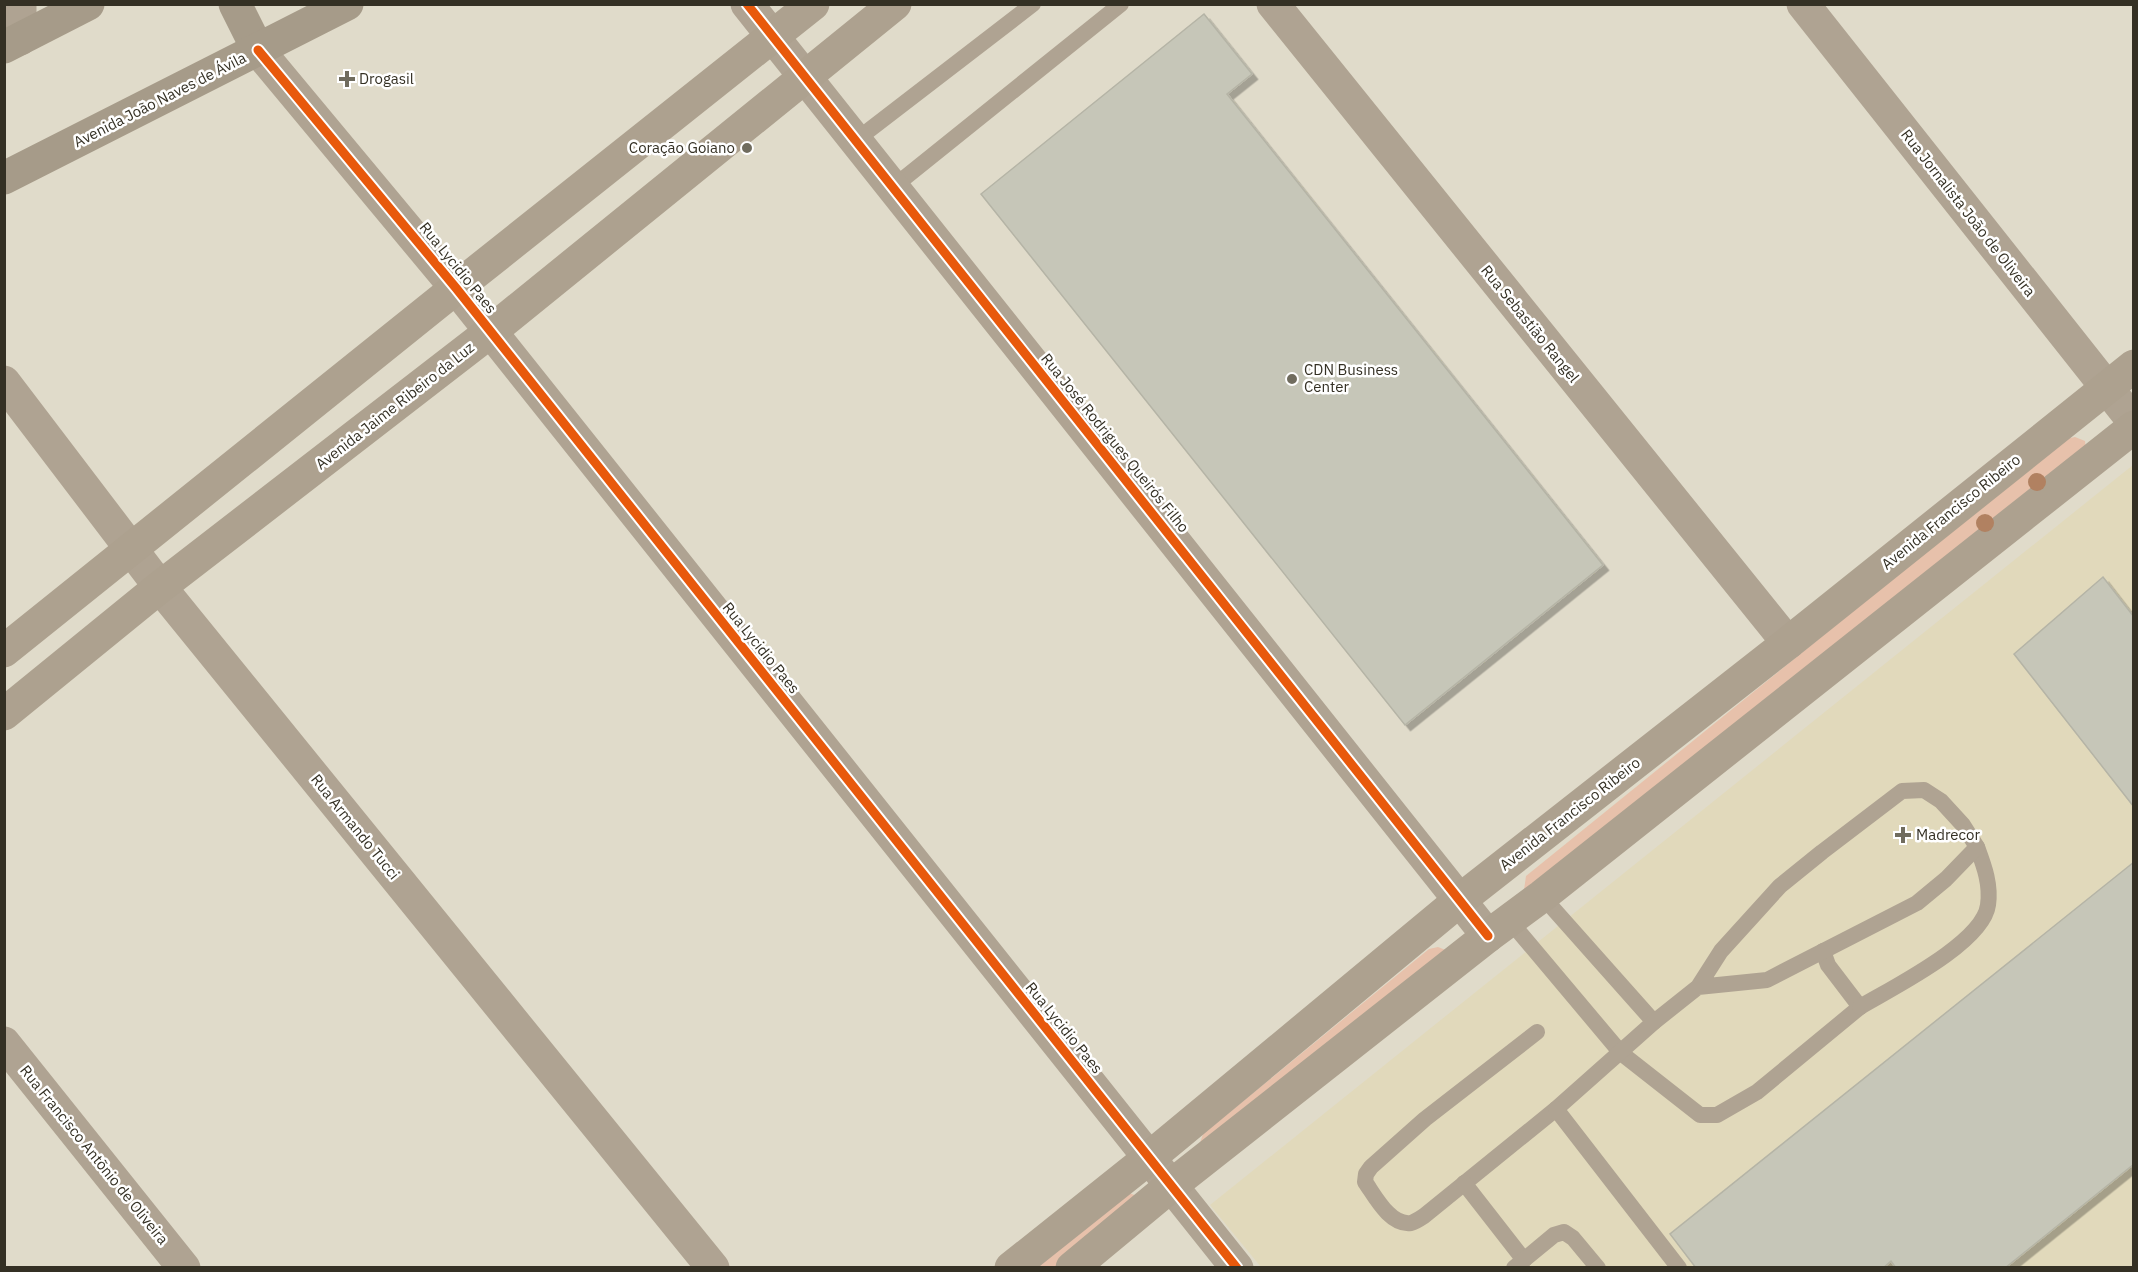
<svg xmlns="http://www.w3.org/2000/svg" width="2138" height="1272" viewBox="0 0 2138 1272" font-family="'IBM Plex Sans',sans-serif">
	<style>
		.built { fill: #e1d9bb }
		.green { fill: #e7c1ab }
		.building { fill: #c6c6b8; stroke: #b5b4a6; stroke-width: 1.5; filter: url(#shadow) }
		.lines { fill: none; stroke-linecap: round; stroke-linejoin: round }
		.lane { stroke: #afa392; stroke-width: 16 }
		.street { stroke: #afa392; stroke-width: 33 }
		.secondary { stroke: #ada18f; stroke-width: 33 }
		.primary { stroke: #a69b89; stroke-width: 33 }
		.cycleway-casing { stroke: #fff; stroke-width: 13 }
		.cycleway { stroke: #e8590c; stroke-width: 9 }
		.tree { fill: #b18161 }
		.poi-dot { fill: #706c5e; stroke: #fff; stroke-width: 2 }
		.labels { text-anchor: middle; stroke-width: 5; stroke-linejoin: round; paint-order: stroke }
		.poi-label { font-size: 15px; fill: #343024; stroke: #fff; text-anchor: start }
		.street-label { font-size: 15px; fill: #343024; stroke: #fff }
	</style>
	<defs>
		<filter id="shadow"><feDropShadow dx="5.5" dy="5.5" stdDeviation="0" flood-color="#0004"/></filter>
	</defs>
	<rect width="100%" height="100%" fill="#e0dbca"/>
	<polygon class="built" points="2133,465 2133,1267 1261,1267 1210,1205"/>
	<g class="green">
		<polygon points="2075,437 2085,441 2086,450 1524,890 1526,876 2066,439"/>
		<polygon points="1438,947 1448,951 1200,1143 1203,1134 1429,949"/>
		<polygon points="1129,1193 1137,1196 1072,1267 1031,1268"/>
	</g>
	<g class="building">
		<polygon points="1204,14 1252,74 1227,94 1603,565 1405,725 981,194"/>
		<polygon points="2103,577 2134,617 2134,807 2014,654"/>
		<polygon points="2134,862 2134,1164 2005,1268 1896,1268 1891,1261 1883,1268 1696,1268 1670,1234"/>
	</g>
	<g class="lines">
		<g class="lane">
			<polyline points="855,141 1033,4"/>
			<polyline points="892,188 1121,4"/>
			<polyline points="1542,896 1654,1022"/>
			<polyline points="1510,921 1621,1053 1700,1115 1717,1115 1757,1092 1860,1007 1828,965 1823,951"/>
			<path d="M1860 1007C1892 988 1983 943 1988 905 1991 884 1984 866 1977 847"/>
			<path d="M1537 1032 1425 1119 1371 1167 1366 1174 1365 1182C1375 1196 1390 1226 1411 1223 1415 1222 1421 1218 1424 1216L1556 1109 1654 1022 1698 987 1721 951 1780 886 1822 852 1902 791 1924 790 1941 801 1963 825 1977 847 1946 879 1917 903 1767 980 1698 987"/>
			<polyline points="1556,1109 1679,1268"/>
			<polyline points="1464,1183 1524,1260"/>
			<polyline points="1514,1268 1554,1235 1564,1232 1573,1238 1598,1268"/>
		</g>
		<g class="street">
			<polyline points="20,4 20,39"/>
			<polyline points="747,4 1488,936"/>
			<polyline points="1273,4 1788,643"/>
			<polyline points="1803,4 2134,422"/>
			<polyline points="258,50 456,288 1237,1268"/>
			<polyline points="4,382 160,587 713,1268"/>
			<polyline points="4,1043 184,1268"/>
		</g>
		<g class="secondary">
			<polyline points="4,651 456,288 813,4"/>
			<polyline points="4,714 160,587 490,332 895,4"/>
			<polyline points="1011,1268 1149,1158 1460,900 1788,643 2134,366"/>
			<polyline points="1072,1268 1172,1185 1488,936 1542,896 2134,427"/>
		</g>
		<g class="primary">
			<polyline points="235,4 258,50"/>
			<polyline points="4,47 88,4"/>
			<polyline points="4,178 347,4"/>
		</g>
		<defs>
			<g id="cycleway">
				<polyline points="747,4 1488,936"/>
				<polyline points="258,50 456,288 1237,1268"/>
			</g>
		</defs>
		<use href="#cycleway" class="cycleway-casing"/>
		<use href="#cycleway" class="cycleway"/>
	</g>
	<g class="tree">
		<circle cx="2037" cy="482" r="9"/>
		<circle cx="1985" cy="523" r="9"/>
	</g>
	<g class="poi-dot">
		<path d="M344 70h6v6h6v6h-6v6h-6v-6h-6v-6h6z"/>
		<circle cx="747" cy="148" r="6"/>
		<circle cx="1292" cy="379" r="6"/>
		<path d="M1900 826h6v6h6v6h-6v6h-6v-6h-6v-6h6z"/>
	</g>
	<g class="labels">
		<g class="poi-label">
			<text x="359" y="84">Drogasil</text>
			<text x="735" y="153" text-anchor="end">Coração Goiano</text>
			<text x="1304" y="375">CDN Business<tspan x="1304" dy="17">Center</tspan></text>
			<text x="1916" y="840">Madrecor</text>
		</g>
		<g class="street-label">
			<text transform="translate(160 100) rotate(-27)" y="5">Avenida João Naves de Ávila</text>
			<text transform="translate(1968 213) rotate(52)" y="5">Rua Jornalista João de Oliveira</text>
			<text transform="translate(458 268) rotate(51)" y="5">Rua Lycidio Paes</text>
			<text transform="translate(1530 324) rotate(51)" y="5">Rua Sebastião Rangel</text>
			<text transform="translate(395 406) rotate(-38)" y="5">Avenida Jaime Ribeiro da Luz</text>
			<text transform="translate(1115 443) rotate(51)" y="5">Rua José Rodrigues Queirós Filho</text>
			<text transform="translate(1951 512) rotate(-39)" y="5">Avenida Francisco Ribeiro</text>
			<text transform="translate(761 648) rotate(51)" y="5">Rua Lycidio Paes</text>
			<text transform="translate(1570 814) rotate(-38)" y="5">Avenida Francisco Ribeiro</text>
			<text transform="translate(355 827) rotate(51)" y="5">Rua Armando Tucci</text>
			<text transform="translate(1064 1028) rotate(51)" y="5">Rua Lycidio Paes</text>
			<text transform="translate(94 1155) rotate(51)" y="5">Rua Francisco Antõnio de Oliveira</text>
		</g>
	</g>
	<rect width="2138" height="1272" fill="none" stroke="#343024" stroke-width="12"/>
</svg>
